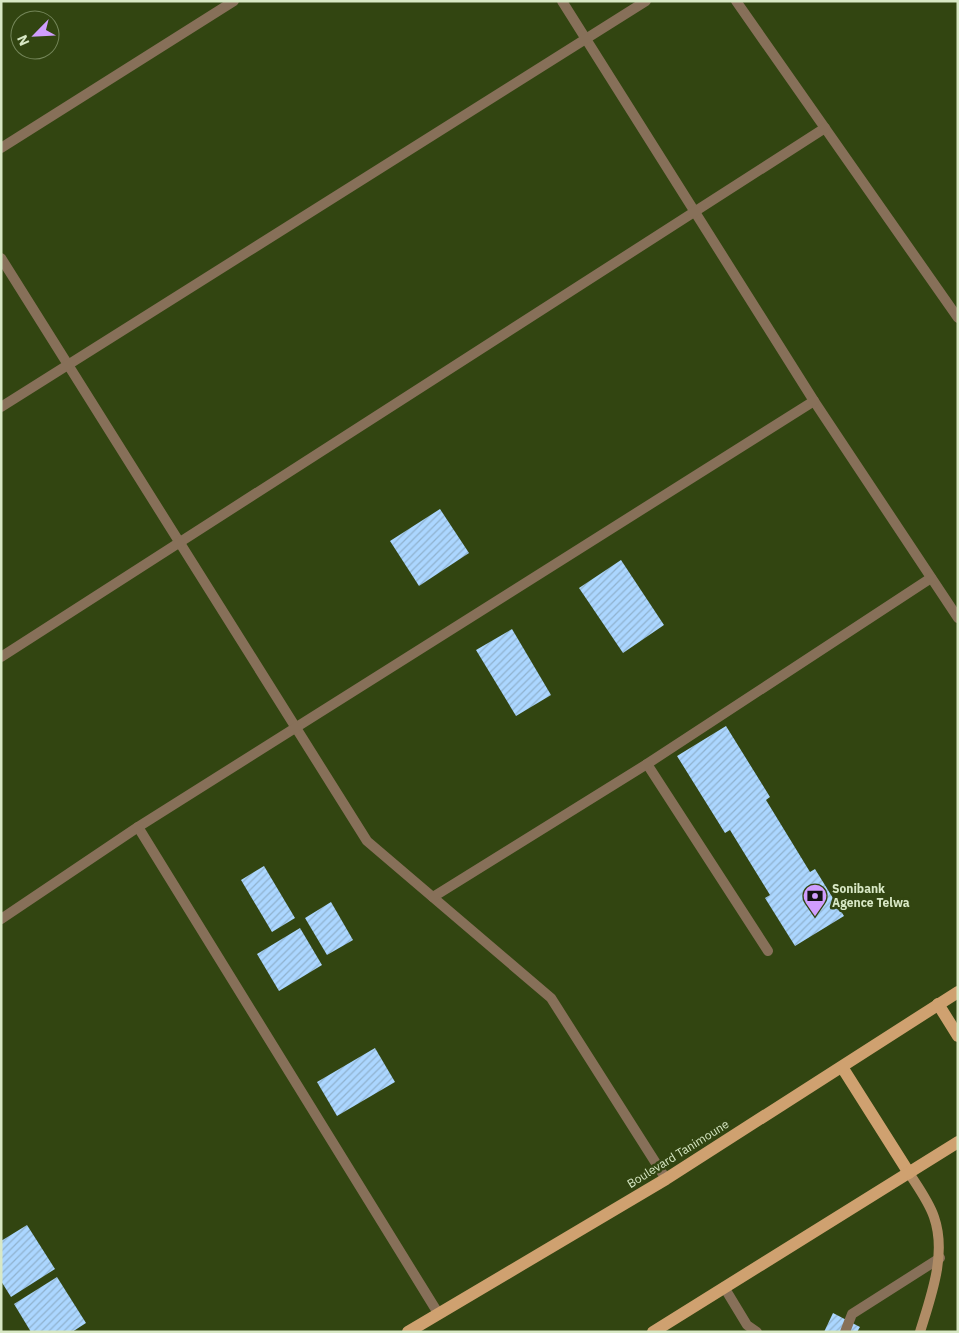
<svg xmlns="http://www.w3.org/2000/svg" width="959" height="1333" viewBox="0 0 959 1333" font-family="'IBM Plex Sans',sans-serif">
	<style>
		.building { fill: url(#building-hatch) }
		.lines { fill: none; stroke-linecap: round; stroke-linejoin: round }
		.lane { stroke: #877059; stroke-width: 10 }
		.street { stroke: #877059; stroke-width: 10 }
		.secondary { stroke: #b08c66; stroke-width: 10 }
		.primary { stroke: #cfa170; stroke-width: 12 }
		.labels { text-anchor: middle; stroke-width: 5; stroke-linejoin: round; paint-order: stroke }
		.poi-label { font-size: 12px; font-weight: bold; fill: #d8e8c5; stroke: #324511; text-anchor: start }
		.street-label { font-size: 12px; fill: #d8e8c5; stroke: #324511 }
	</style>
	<defs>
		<pattern id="building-hatch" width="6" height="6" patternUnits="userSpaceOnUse" patternTransform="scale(1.25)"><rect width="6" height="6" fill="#abd6ff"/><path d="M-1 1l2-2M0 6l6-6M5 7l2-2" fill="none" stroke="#90b2ce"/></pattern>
	</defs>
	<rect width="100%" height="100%" fill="#324511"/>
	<g class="building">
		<polygon points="440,509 469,553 419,586 390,541"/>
		<polygon points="621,560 664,625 623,653 579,588"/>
		<polygon points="512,629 551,695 516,716 476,650"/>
		<polygon points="726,726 770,797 766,800 810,872 815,869 844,916 795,946 765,898 770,895 730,830 725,833 677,756"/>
		<polygon points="264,866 295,918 272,932 241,880"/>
		<polygon points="331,902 353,940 327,955 305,918"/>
		<polygon points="300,928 322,965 279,991 257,954"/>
		<polygon points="375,1048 395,1082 337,1116 317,1082"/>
		<polygon points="27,1225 55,1269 11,1297 1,1281 1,1241"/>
		<polygon points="57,1277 86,1323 72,1332 31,1332 14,1304"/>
		<polygon points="833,1313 860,1327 857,1332 824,1332"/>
	</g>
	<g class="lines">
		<g class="lane">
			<polyline points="724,1287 747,1325 757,1332"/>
			<polyline points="845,1332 852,1314 940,1258"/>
		</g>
		<g class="street">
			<polyline points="562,1 814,401 958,618"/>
			<polyline points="736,1 958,318"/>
			<polyline points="1,148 234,1"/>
			<polyline points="1,258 367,841 551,998 666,1179"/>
			<polyline points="1,407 646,1"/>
			<polyline points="1,657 825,128"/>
			<polyline points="647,764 768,951"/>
			<polyline points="138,827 438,1313"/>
			<polyline points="433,897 647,764 931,578"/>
			<polyline points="1,919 138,827 814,401"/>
		</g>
		<path class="secondary" d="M909 1173C918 1187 929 1202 934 1217 947 1254 931 1296 920 1332"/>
		<g class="primary">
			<polyline points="938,1004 958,1036"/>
			<polyline points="842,1067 909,1173"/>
			<polyline points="408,1332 666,1179 958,992"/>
			<polyline points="653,1332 958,1142"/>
		</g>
	</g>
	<defs>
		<symbol id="bank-pin" viewBox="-11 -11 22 30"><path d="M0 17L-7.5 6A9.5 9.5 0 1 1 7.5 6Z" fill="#d09dfe" stroke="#324511"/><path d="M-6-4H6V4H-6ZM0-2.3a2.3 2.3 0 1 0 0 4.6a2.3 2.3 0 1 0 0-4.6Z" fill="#111"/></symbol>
	</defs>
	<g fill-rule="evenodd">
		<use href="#bank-pin" x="801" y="882" width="28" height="38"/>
	</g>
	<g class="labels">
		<g class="poi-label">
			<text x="832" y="893">Sonibank<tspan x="832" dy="14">Agence Telwa</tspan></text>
		</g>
		<g class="street-label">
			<text transform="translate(678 1154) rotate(-32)" y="4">Boulevard Tanimoune</text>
		</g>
	</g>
	<rect width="959" height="1333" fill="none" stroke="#d8e8c5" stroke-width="5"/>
	<g transform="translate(35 35) rotate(246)"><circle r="24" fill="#324511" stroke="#748659"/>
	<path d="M0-4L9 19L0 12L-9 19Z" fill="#d09dfe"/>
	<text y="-8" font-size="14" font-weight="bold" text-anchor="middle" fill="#d8e8c5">N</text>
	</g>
</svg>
